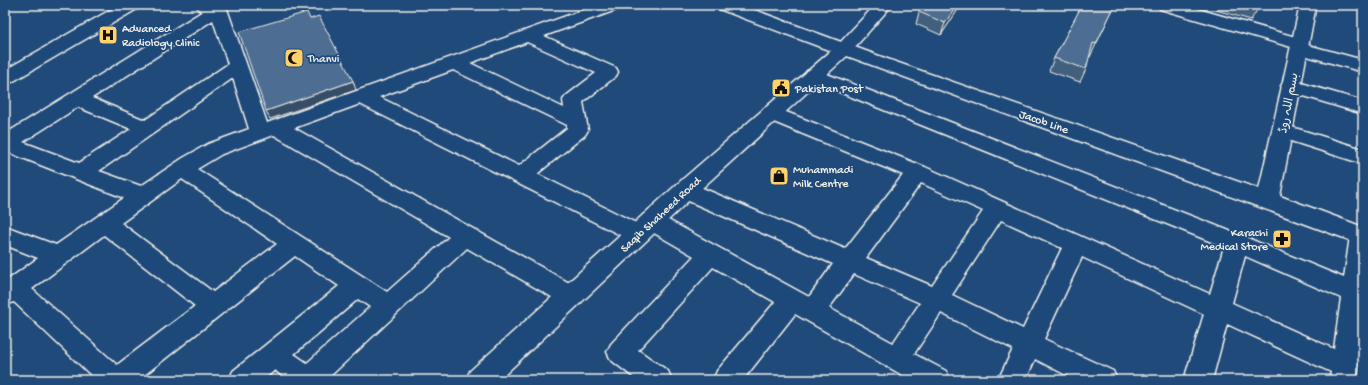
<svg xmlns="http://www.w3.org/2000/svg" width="1368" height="385" viewBox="0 0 1368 385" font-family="'Gochi Hand','Playpen Sans Arabic',sans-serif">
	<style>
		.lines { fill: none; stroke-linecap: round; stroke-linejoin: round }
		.minor-casing { stroke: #f4f1e8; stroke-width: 3 }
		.tertiary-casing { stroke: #f4f1e8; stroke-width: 3 }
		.minor { fill: #1f4a7a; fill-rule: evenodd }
		.tertiary { fill: #1f4a7a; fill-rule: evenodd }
		.wall { fill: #425f7e; stroke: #f4f1e8 }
		.shaded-wall { fill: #364d66; stroke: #f4f1e8 }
		.building { fill: #4d6e92; stroke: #f4f1e8 }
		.labels { text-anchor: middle; stroke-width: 3.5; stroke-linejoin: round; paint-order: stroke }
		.poi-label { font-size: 12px; fill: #f4f1e8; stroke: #1f4a7a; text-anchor: start }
		.street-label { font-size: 12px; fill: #f4f1e8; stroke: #1f4a7a }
	</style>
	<rect width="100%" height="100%" fill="#1f4a7a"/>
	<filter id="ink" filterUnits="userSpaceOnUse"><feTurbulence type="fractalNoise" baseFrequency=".025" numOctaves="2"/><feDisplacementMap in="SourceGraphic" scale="8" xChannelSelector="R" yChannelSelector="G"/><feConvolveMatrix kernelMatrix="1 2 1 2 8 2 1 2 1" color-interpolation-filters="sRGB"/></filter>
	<g filter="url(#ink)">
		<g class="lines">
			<defs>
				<g id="minor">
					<path d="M197 5H223L227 9 267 123 597 5H621L619 9 544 36 616 68 618 72 616 76 583 102 588 130 585 135 537 174 642 226 640 221 643 215 651 212 659 215 809 297 833 264 677 196 674 190 677 184 685 182 693 184 845 249 903 175 764 118 761 113 764 108 771 106 925 167 1210 294 1224 247 807 79 805 75 807 71 814 69 1245 237 1344 278 1350 236 1354 230 1363 227V325L1357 379 1330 380 1331 372 1227 324 1212 380H1184L1204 314 1082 257 1044 339 1113 371 1117 380H1076L1035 359 1026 380H998L1013 349 941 313 914 354 946 371 950 380H911L795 314 743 380H713L717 371 775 302 713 267 638 350 668 371 672 380H637L611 360 607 352 611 344 694 256 647 229 650 234 646 240 638 243 630 240 360 104 294 128 580 289 583 296 580 303 571 306 562 303 467 248 326 380H287L275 370 263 380H229L233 371 339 286 295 256 138 380H96L14 302 5 305V282L38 258 5 245V226L56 245 124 198 5 151V134L203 11 199 10ZM213 20 228 64 145 120 92 98ZM527 42 596 73 566 96 563 100 564 108 470 63ZM453 70 567 125V128L519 166 379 97ZM233 78 249 129 208 144 183 158 141 186 99 171ZM78 107 131 129 79 163 23 142ZM274 135 449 237 387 292 197 169 222 154ZM182 179 277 244 213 292 121 223ZM921 183 983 211 932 286 866 258ZM1001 220 1062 248 1023 329 952 295ZM104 235 195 306 117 365 32 289ZM1245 256 1341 298 1334 349 1232 303ZM854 274 920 303 893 343 829 308ZM358 299 370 307 307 363 294 354Z"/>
					<polygon points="875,5 892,5 849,54 843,55 837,54 834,50 837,46"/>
					<polygon points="1158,5 1184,5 1306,40 1308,45 1363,60 1363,72 1293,52 1291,47 1160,9"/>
					<polygon points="1291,80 1363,101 1363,114 1284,90 1281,86 1284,82"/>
					<polygon points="1282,124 1363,149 1363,164 1275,136 1272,131 1275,126"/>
				</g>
				<g id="tertiary">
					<polygon points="119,5 139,5 137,9 12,82 5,84 5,70"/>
					<polygon points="717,5 741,5 890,60 1259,189 1300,5 1316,5 1280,196 1363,227 1363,245 847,56 700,190 499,380 466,380 470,371 684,178 831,51 719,9"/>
				</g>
			</defs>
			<use href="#minor" class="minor-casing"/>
			<use href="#tertiary" class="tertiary-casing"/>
			<use href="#minor" class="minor"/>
			<use href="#tertiary" class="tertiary"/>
		</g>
		<g class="wall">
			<polygon points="924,5 961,5 941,35 916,24 919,12"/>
			<polygon points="1080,5 1115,5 1090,57 1089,57 1086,69 1080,82 1049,71 1054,58 1082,6"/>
			<polygon points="1218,5 1259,5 1259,7 1251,20 1216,10"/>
		</g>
		<g class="shaded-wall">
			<polygon points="957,5 961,5 941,35 945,23"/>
			<polygon points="353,81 356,90 270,119 266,111"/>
		</g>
		<g class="building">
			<polygon points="924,5 957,5 945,23 919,12"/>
			<polygon points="1082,5 1115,5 1096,44 1093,43 1086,69 1054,58"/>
			<polygon points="1251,5 1259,5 1259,7"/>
			<polygon points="307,12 310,19 319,16 353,81 266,111 239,32"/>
		</g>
	</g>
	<defs>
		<symbol id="hospital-square" viewBox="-11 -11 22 22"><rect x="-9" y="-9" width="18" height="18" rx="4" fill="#ffd166" stroke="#1f4a7a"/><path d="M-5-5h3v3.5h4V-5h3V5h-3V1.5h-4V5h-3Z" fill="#111"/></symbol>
		<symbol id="mosque-square" viewBox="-11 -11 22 22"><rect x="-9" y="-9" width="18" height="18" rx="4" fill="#ffd166" stroke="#1f4a7a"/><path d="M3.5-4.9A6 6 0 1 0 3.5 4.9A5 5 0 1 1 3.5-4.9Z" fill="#111"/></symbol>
		<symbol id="civic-square" viewBox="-11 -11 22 22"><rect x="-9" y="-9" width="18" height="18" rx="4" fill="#ffd166" stroke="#1f4a7a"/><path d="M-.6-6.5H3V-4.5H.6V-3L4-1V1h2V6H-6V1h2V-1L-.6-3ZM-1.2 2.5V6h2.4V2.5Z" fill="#111"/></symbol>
		<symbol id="shop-square" viewBox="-11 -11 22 22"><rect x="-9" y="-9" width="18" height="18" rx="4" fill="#ffd166" stroke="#1f4a7a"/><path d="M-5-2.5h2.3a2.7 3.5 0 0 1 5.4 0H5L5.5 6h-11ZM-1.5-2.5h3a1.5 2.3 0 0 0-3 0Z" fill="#111"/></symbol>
		<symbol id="pharmacy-square" viewBox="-11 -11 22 22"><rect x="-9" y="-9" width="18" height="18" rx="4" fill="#ffd166" stroke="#1f4a7a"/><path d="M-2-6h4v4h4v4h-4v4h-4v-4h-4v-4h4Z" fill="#111"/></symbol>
	</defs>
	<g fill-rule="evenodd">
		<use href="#hospital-square" x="97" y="24" width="22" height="22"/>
		<use href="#mosque-square" x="283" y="47" width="22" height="22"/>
		<use href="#civic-square" x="770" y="77" width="22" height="22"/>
		<use href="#shop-square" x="768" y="165" width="22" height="22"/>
		<use href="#pharmacy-square" x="1271" y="228" width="22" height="22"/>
	</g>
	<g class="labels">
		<g class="poi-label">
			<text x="122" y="32">Advanced<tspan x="122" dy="14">Radiology Clinic</tspan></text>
			<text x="308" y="62">Thanvi</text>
			<text x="795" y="92">Pakistan Post</text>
			<text x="793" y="173">Muhammadi<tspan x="793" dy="14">Milk Centre</tspan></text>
			<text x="1268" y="236" text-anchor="end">Karachi<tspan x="1268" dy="14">Medical Store</tspan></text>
		</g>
		<g class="street-label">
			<text transform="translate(1288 103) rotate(-79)" y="4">بسم اللہ روڈ</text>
			<text transform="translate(1044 121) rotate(19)" y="4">Jacob Line</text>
			<text transform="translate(660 214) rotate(-43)" y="4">Saqib Shaheed Road</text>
		</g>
	</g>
	<rect width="1368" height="385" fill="none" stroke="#1f4a7a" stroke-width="20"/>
	<rect x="10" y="10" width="1348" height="365" fill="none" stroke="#f4f1e8" stroke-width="1.5" filter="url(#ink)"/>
</svg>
